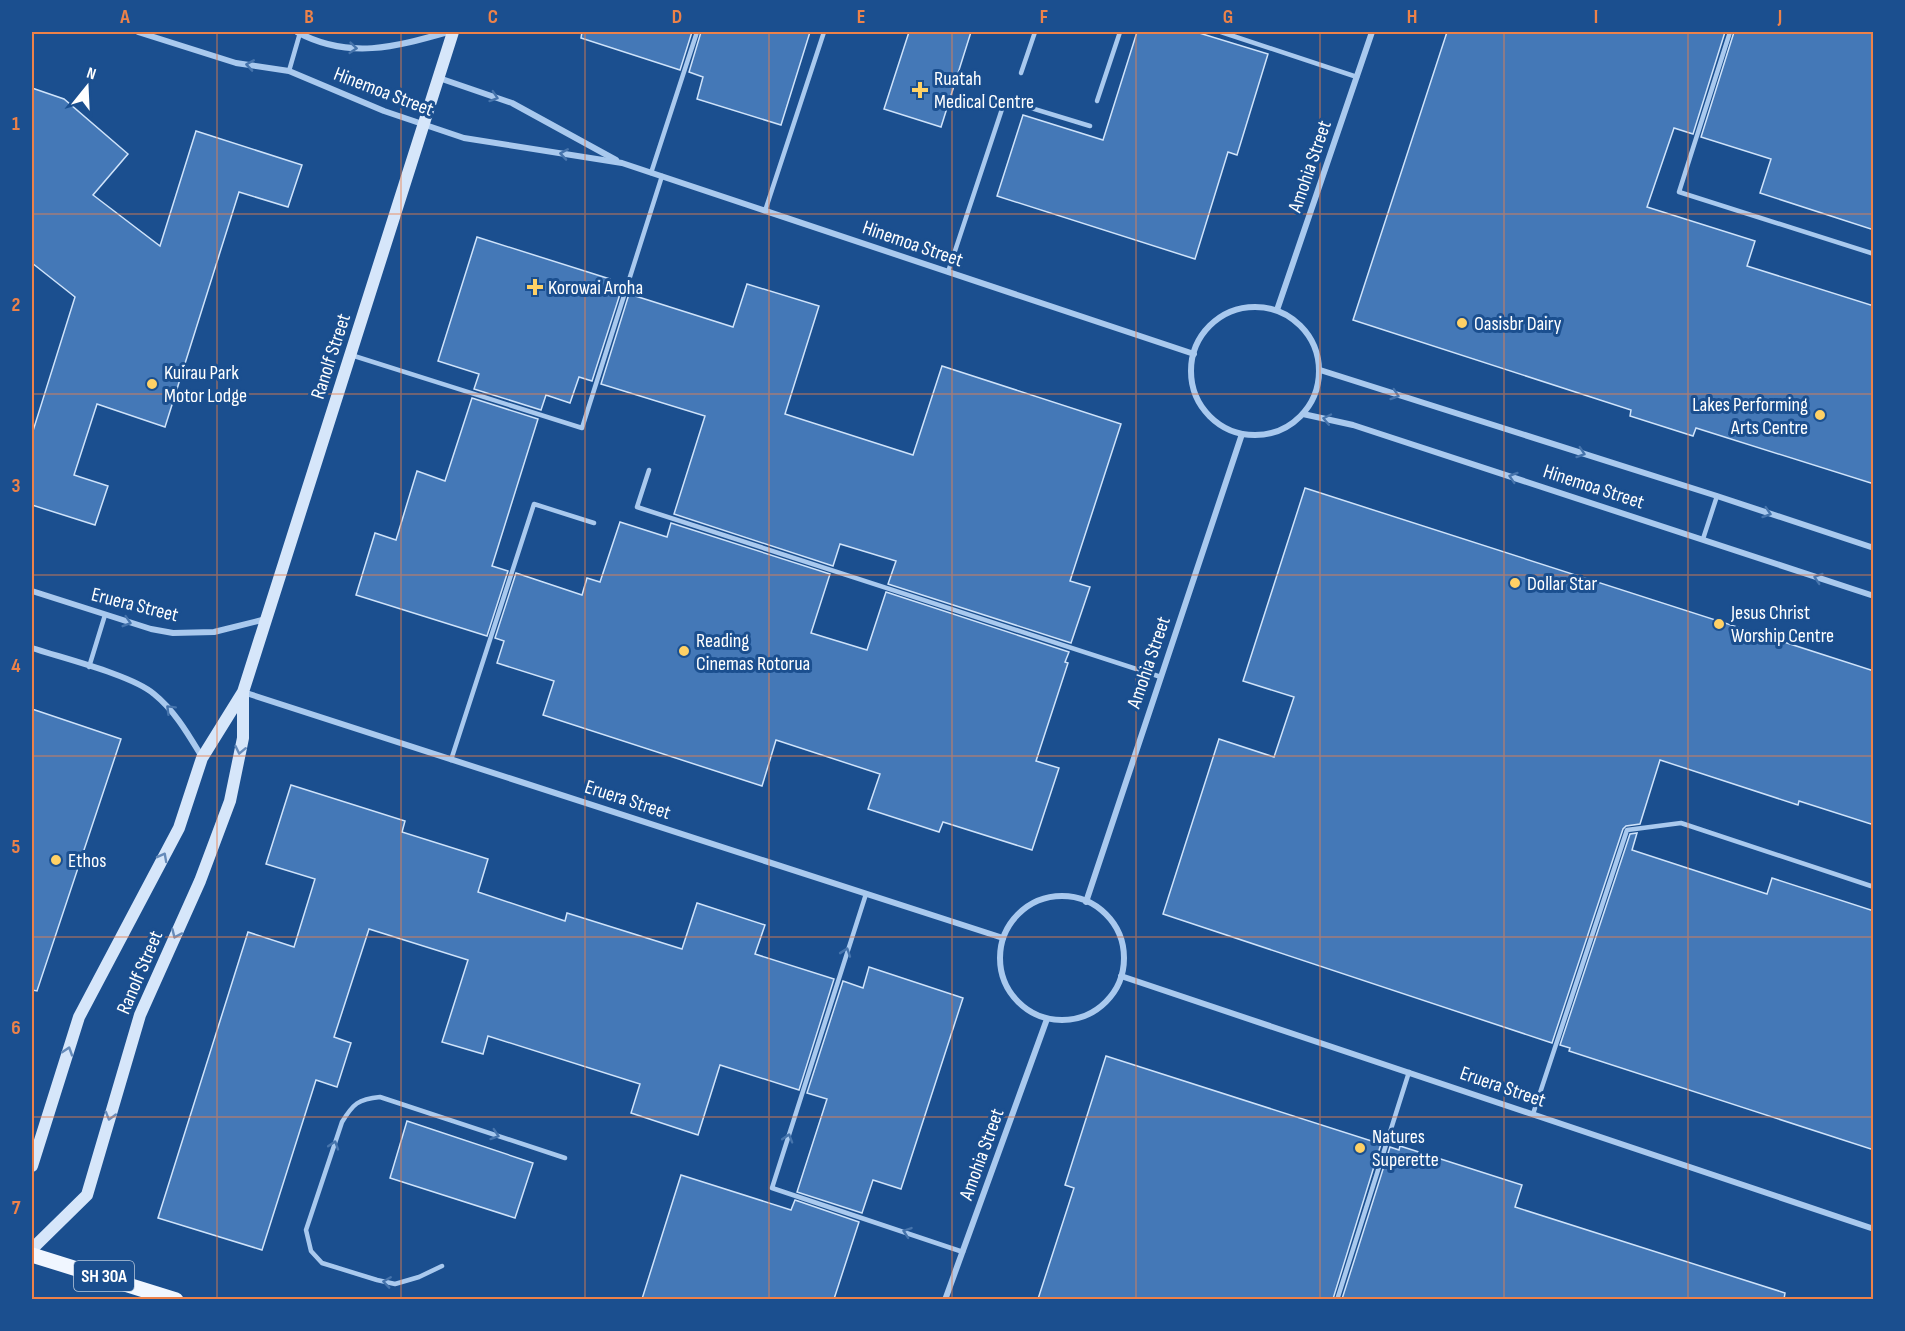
<svg xmlns="http://www.w3.org/2000/svg" width="1905" height="1331" viewBox="0 0 1905 1331" font-family="'Sofia Sans Condensed',sans-serif">
	<style>
		.building { fill: #4478b7; stroke: #cfe3fa; stroke-width: 1.5 }
		.lines { fill: none; stroke-linecap: round; stroke-linejoin: round }
		.service { stroke: #a9c9ee; stroke-width: 4.5 }
		.minor { stroke: #a9c9ee; stroke-width: 6 }
		.secondary { stroke: #d6e6fa; stroke-width: 12 }
		.primary { stroke: #f0f6ff; stroke-width: 15 }
		.oneway { stroke: #4674ac }
		.oneway2 { stroke: #668bba }
		.grid { fill: none; stroke: #ee8249; stroke-width: 1.5; stroke-opacity: 0.55 }
		.poi-dot { fill: #ffd166; stroke: #1b4f8f; stroke-width: 2 }
		.labels { text-anchor: middle; stroke-width: 6; stroke-linejoin: round; paint-order: stroke }
		.shield { fill: #1b4f8f; stroke: #bbcadd; stroke-width: 1.5 }
		.shield-label { font-size: 18px; font-weight: bold; fill: #fff }
		.poi-label { font-size: 20px; fill: #fff; stroke: #1b4f8f; text-anchor: start }
		.street-label { font-size: 20px; fill: #fff; stroke: #1b4f8f }
		.neatline { fill: none; stroke: #ee8249; stroke-width: 2 }
		.grid-label { font-size: 20px; text-anchor: middle; font-weight: bold; fill: #ee8249 }
	</style>
	<rect width="100%" height="100%" fill="#1b4f8f"/>
	<g class="building">
		<polygon points="582,32 692,32 680,70 581,38"/>
		<polygon points="701,32 810,32 781,125 697,99 703,77 689,72"/>
		<polygon points="909,32 971,32 941,127 884,109"/>
		<polygon points="1137,32 1196,32 1268,54 1237,155 1228,152 1195,259 997,196 1023,115 1103,140"/>
		<polygon points="1447,32 1725,32 1693,134 1674,128 1647,207 1755,241 1747,266 1874,306 1874,484 1696,428 1693,436 1630,416 1631,410 1353,320"/>
		<polygon points="1734,32 1874,32 1874,230 1760,193 1771,159 1701,137"/>
		<polygon points="32,88 64,99 128,154 93,195 160,246 196,131 302,165 288,207 239,192 165,427 97,404 74,475 108,486 95,525 32,505 32,434 75,297 32,263"/>
		<polygon points="477,237 610,279 607,287 621,291 592,381 579,377 570,403 546,395 541,410 474,389 479,374 438,361"/>
		<polygon points="747,284 819,306 785,414 913,455 942,366 1121,424 1070,581 1090,587 1071,643 888,584 896,561 840,544 833,566 674,514 705,416 601,384 629,294 733,327"/>
		<polygon points="472,398 538,419 492,566 508,571 487,636 356,595 375,533 396,540 417,471 445,481"/>
		<polygon points="1305,488 1874,671 1874,825 1799,801 1798,805 1660,760 1640,824 1626,826 1623,829 1552,1043 1163,914 1219,739 1274,757 1294,697 1243,681"/>
		<polygon points="620,522 667,537 671,523 830,574 811,633 867,650 886,592 1069,652 1065,662 1068,663 1036,761 1059,768 1032,850 943,822 939,832 868,809 880,774 776,740 762,786 543,715 554,681 497,663 504,641 495,638 516,573 582,595 587,578 600,582"/>
		<polygon points="32,709 121,739 37,991 32,990"/>
		<polygon points="291,785 405,821 402,832 488,859 478,892 565,921 567,913 682,949 697,903 765,925 755,954 834,979 799,1090 720,1065 698,1135 631,1113 640,1084 488,1036 483,1054 442,1042 468,960 369,929 334,1037 351,1043 337,1087 316,1080 262,1250 158,1218 248,932 294,947 315,879 266,864"/>
		<polygon points="1637,833 1632,850 1767,894 1772,878 1874,911 1874,1150 1569,1051 1570,1048 1560,1045 1630,834"/>
		<polygon points="869,967 963,998 901,1189 873,1180 862,1213 797,1192 827,1099 807,1093 843,981 863,988"/>
		<polygon points="1106,1056 1381,1144 1333,1299 1038,1299 1074,1188 1065,1185"/>
		<polygon points="407,1121 533,1163 515,1218 390,1178"/>
		<polygon points="1400,1146 1522,1185 1515,1207 1785,1293 1784,1299 1342,1299 1390,1147 1399,1150"/>
		<polygon points="681,1175 791,1210 795,1200 859,1222 834,1299 642,1299"/>
	</g>
	<g class="lines">
		<g class="service">
			<polyline points="1221,32 1357,77"/>
			<polyline points="1730,32 1679,192 1874,254"/>
			<polyline points="289,71 300,33"/>
			<polyline points="1021,73 1035,32"/>
			<polyline points="1097,101 1120,32"/>
			<polyline points="651,173 697,32"/>
			<polyline points="765,211 824,32"/>
			<polyline points="948,272 1005,100 1090,126"/>
			<polyline points="351,355 582,428 662,176"/>
			<polyline points="649,470 637,507 1161,677"/>
			<polyline points="1703,539 1717,496"/>
			<polyline points="89,667 105,615"/>
			<polyline points="451,760 534,504 594,523"/>
			<polyline points="866,894 772,1188 963,1252"/>
			<polyline points="1533,1114 1627,830 1681,823 1874,887"/>
			<path d="M442 1266 419 1277 395 1284 377 1280 322 1263 311 1251 306 1230 342 1122C353 1104 358 1099 380 1097L565 1158"/>
			<polyline points="1337,1300 1409,1072"/>
		</g>
		<g class="minor">
			<polyline points="138,32 236,63 289,71 384,111 464,138 622,163 1194,354"/>
			<path d="M297 32C349 60 395 47 448 32"/>
			<polyline points="439,78 512,103 616,160"/>
			<circle cx="1255" cy="371" r="64"/>
			<polyline points="1277,310 1372,32"/>
			<polyline points="1320,370 1717,496 1874,548"/>
			<polyline points="1303,414 1353,425 1874,596"/>
			<polyline points="32,591 151,629 173,633 214,632 266,619"/>
			<path d="M32 648C62 658 132 675 154 694 175 711 188 734 202 757"/>
			<polyline points="243,692 1003,938"/>
			<circle cx="1062" cy="958" r="62"/>
			<polyline points="1086,902 1242,434"/>
			<polyline points="1121,976 1874,1229"/>
			<polyline points="945,1300 1047,1019"/>
		</g>
		<g class="secondary">
			<polyline points="32,1166 79,1017 179,828 202,758 243,692 453,32"/>
			<polyline points="32,1249 87,1195 140,1015 200,881 230,801 243,738 243,693"/>
		</g>
		<polyline class="primary" points="32,1255 176,1300"/>
	</g>
	<defs><path id="oneway-chevron" d="M-2-3.5L2.5 0L-2 3.5" fill="none" stroke-width="1.6" stroke-linecap="round" stroke-linejoin="round" transform="scale(1.5)"/></defs>
	<g class="oneway">
		<use href="#oneway-chevron" transform="translate(353 48) rotate(5)"/>
		<use href="#oneway-chevron" transform="translate(250 65) rotate(-171)"/>
		<use href="#oneway-chevron" transform="translate(494 97) rotate(18)"/>
		<use href="#oneway-chevron" transform="translate(564 154) rotate(-171)"/>
		<use href="#oneway-chevron" transform="translate(1395 395) rotate(18)"/>
		<use href="#oneway-chevron" transform="translate(1327 419) rotate(-168)"/>
		<use href="#oneway-chevron" transform="translate(1581 453) rotate(18)"/>
		<use href="#oneway-chevron" transform="translate(1513 477) rotate(-162)"/>
		<use href="#oneway-chevron" transform="translate(1767 513) rotate(18)"/>
		<use href="#oneway-chevron" transform="translate(1818 578) rotate(-162)"/>
		<use href="#oneway-chevron" transform="translate(127 622) rotate(17)"/>
		<use href="#oneway-chevron" transform="translate(170 709) rotate(-135)"/>
		<use href="#oneway-chevron" transform="translate(846 952) rotate(-71)"/>
		<use href="#oneway-chevron" transform="translate(495 1135) rotate(18)"/>
		<use href="#oneway-chevron" transform="translate(788 1138) rotate(-73)"/>
		<use href="#oneway-chevron" transform="translate(334 1145) rotate(-72)"/>
		<use href="#oneway-chevron" transform="translate(907 1232) rotate(-161)"/>
		<use href="#oneway-chevron" transform="translate(387 1282) rotate(-172)"/>
	</g>
	<g class="oneway2">
		<use href="#oneway-chevron" transform="translate(240 750) rotate(102)"/>
		<use href="#oneway-chevron" transform="translate(163 857) rotate(-62)"/>
		<use href="#oneway-chevron" transform="translate(176 934) rotate(114)"/>
		<use href="#oneway-chevron" transform="translate(68 1051) rotate(-72)"/>
		<use href="#oneway-chevron" transform="translate(110 1116) rotate(106)"/>
	</g>
	<path class="grid" d="M217 32V1300M401 32V1300M585 32V1300M769 32V1300M952 32V1300M1136 32V1300M1320 32V1300M1504 32V1300M1688 32V1300M32 214H1874M32 394H1874M32 575H1874M32 756H1874M32 937H1874M32 1117H1874"/>
	<g class="poi-dot">
		<path d="M917 81h6v6h6v6h-6v6h-6v-6h-6v-6h6z"/>
		<path d="M532 278h6v6h6v6h-6v6h-6v-6h-6v-6h6z"/>
		<circle cx="1462" cy="323" r="6"/>
		<circle cx="152" cy="384" r="6"/>
		<circle cx="1820" cy="415" r="6"/>
		<circle cx="1515" cy="583" r="6"/>
		<circle cx="1719" cy="624" r="6"/>
		<circle cx="684" cy="651" r="6"/>
		<circle cx="56" cy="860" r="6"/>
		<circle cx="1360" cy="1148" r="6"/>
	</g>
	<g class="labels">
		<rect class="shield" x="74" y="1261" width="60" height="30" rx="4.5"/>
		<g class="shield-label">
			<text x="104" y="1282">SH 30A</text>
		</g>
		<g class="poi-label">
			<text x="934" y="85">Ruatah<tspan x="934" dy="23">Medical Centre</tspan></text>
			<text x="548" y="294">Korowai Aroha</text>
			<text x="1474" y="330">Oasisbr Dairy</text>
			<text x="164" y="379">Kuirau Park<tspan x="164" dy="23">Motor Lodge</tspan></text>
			<text x="1808" y="411" text-anchor="end">Lakes Performing<tspan x="1808" dy="23">Arts Centre</tspan></text>
			<text x="1527" y="590">Dollar Star</text>
			<text x="1731" y="619">Jesus Christ<tspan x="1731" dy="23">Worship Centre</tspan></text>
			<text x="696" y="647">Reading<tspan x="696" dy="23">Cinemas Rotorua</tspan></text>
			<text x="68" y="867">Ethos</text>
			<text x="1372" y="1143">Natures<tspan x="1372" dy="23">Superette</tspan></text>
		</g>
		<g class="street-label">
			<text transform="translate(384 91) rotate(21)" y="7">Hinemoa Street</text>
			<text transform="translate(1309 166) rotate(-71)" y="7">Amohia Street</text>
			<text transform="translate(913 243) rotate(19)" y="7">Hinemoa Street</text>
			<text transform="translate(330 356) rotate(-72)" y="7">Ranolf Street</text>
			<text transform="translate(1594 486) rotate(18)" y="7">Hinemoa Street</text>
			<text transform="translate(135 604) rotate(14)" y="7">Eruera Street</text>
			<text transform="translate(1148 662) rotate(-71)" y="7">Amohia Street</text>
			<text transform="translate(628 799) rotate(18)" y="7">Eruera Street</text>
			<text transform="translate(139 972) rotate(-67)" y="7">Ranolf Street</text>
			<text transform="translate(1503 1086) rotate(19)" y="7">Eruera Street</text>
			<text transform="translate(981 1154) rotate(-70)" y="7">Amohia Street</text>
		</g>
	</g>
	<rect width="1905" height="1331" fill="none" stroke="#1b4f8f" stroke-width="66"/>
	<g transform="translate(87 87) rotate(18)" stroke="#1b4f8f" stroke-width="4.5" paint-order="stroke">
	<path d="M0-4.5L10 22L0 15L-10 22Z" fill="#ffffff"/>
	<text y="-9" font-size="16" font-weight="bold" text-anchor="middle" fill="#ffffff">N</text>
	</g>
	<rect x="33" y="33" width="1839" height="1265" class="neatline"/>
	<g class="grid-label">
		<text x="125" y="23">A</text>
		<text x="309" y="23">B</text>
		<text x="493" y="23">C</text>
		<text x="677" y="23">D</text>
		<text x="861" y="23">E</text>
		<text x="1044" y="23">F</text>
		<text x="1228" y="23">G</text>
		<text x="1412" y="23">H</text>
		<text x="1596" y="23">I</text>
		<text x="1780" y="23">J</text>
		<text x="16" y="130">1</text>
		<text x="16" y="311">2</text>
		<text x="16" y="492">3</text>
		<text x="16" y="672">4</text>
		<text x="16" y="853">5</text>
		<text x="16" y="1034">6</text>
		<text x="16" y="1214">7</text>
	</g>
</svg>
